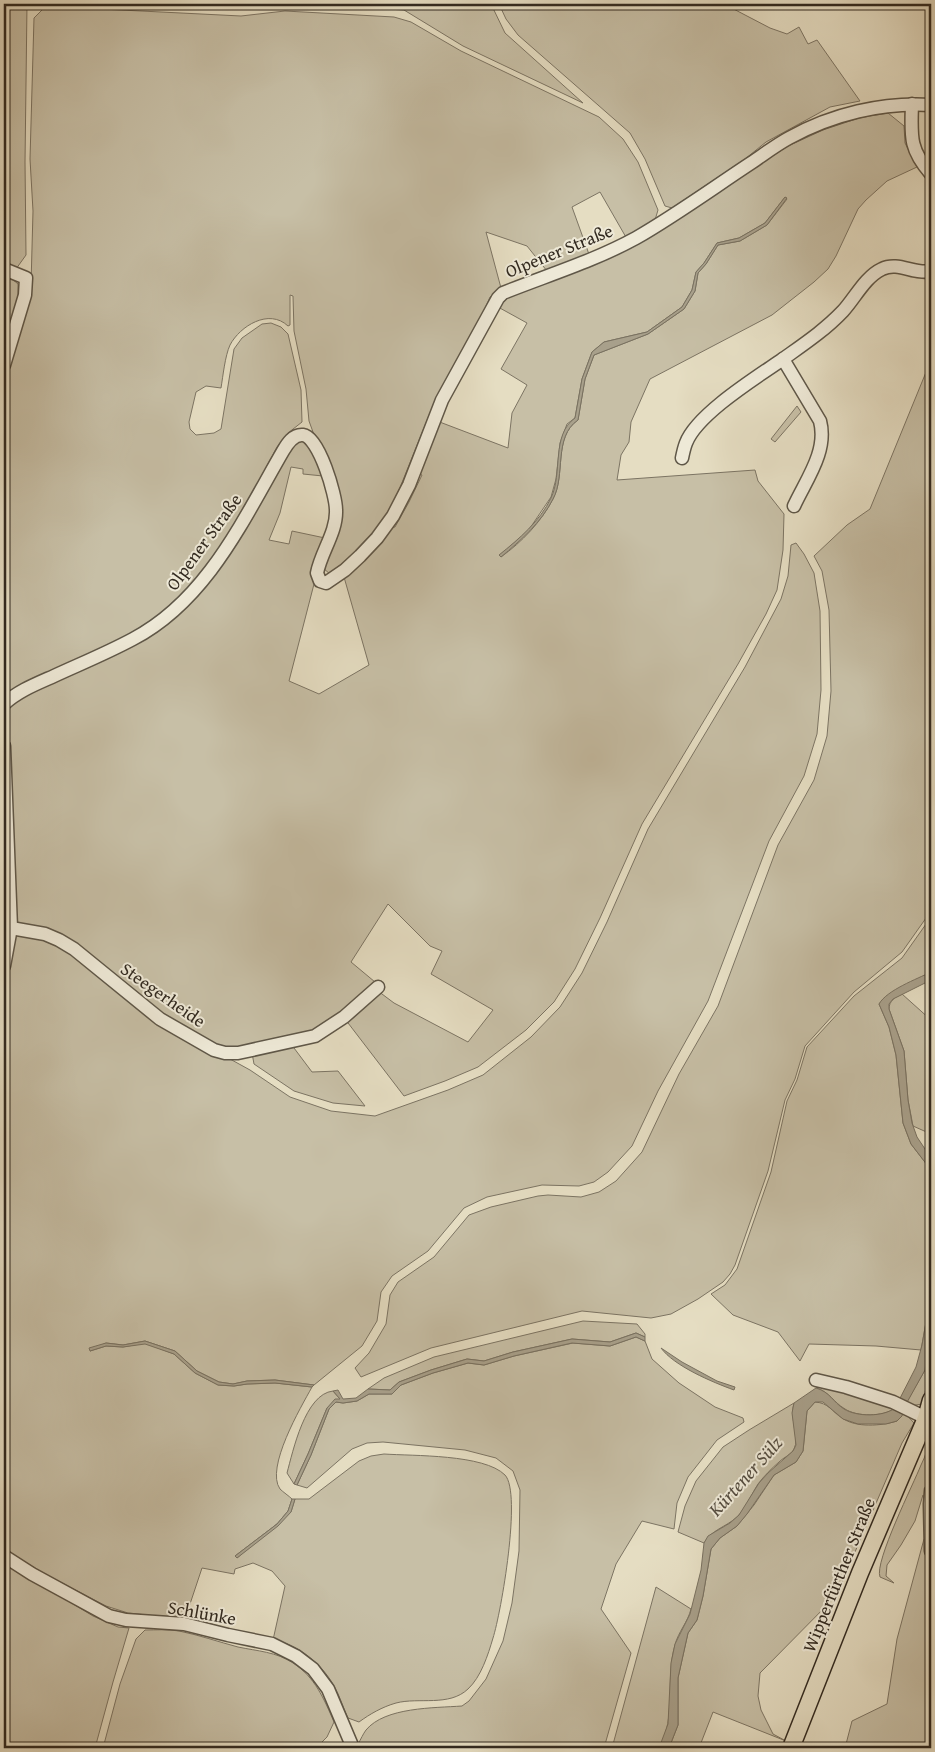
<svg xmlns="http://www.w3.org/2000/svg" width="935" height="1752" viewBox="0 0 935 1752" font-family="'Gentium Book Plus',serif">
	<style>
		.green { fill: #c7bfa6; stroke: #7c7463; fill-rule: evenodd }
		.water { fill: #a8a08b; stroke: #797160 }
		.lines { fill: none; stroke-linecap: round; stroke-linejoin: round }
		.minor-casing { stroke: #5f5748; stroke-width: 15 }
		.major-casing { stroke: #322a20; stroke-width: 19 }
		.minor { stroke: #eee9d7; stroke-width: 12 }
		.major { stroke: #e5ddc2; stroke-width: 16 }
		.labels { text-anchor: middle; stroke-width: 4; stroke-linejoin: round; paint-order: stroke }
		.street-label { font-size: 18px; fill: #322a20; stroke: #eee9d7 }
		.water-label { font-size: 19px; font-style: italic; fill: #554d40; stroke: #eee9d7 }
	</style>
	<rect width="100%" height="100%" fill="#e5ddc2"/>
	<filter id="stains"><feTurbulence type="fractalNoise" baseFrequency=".004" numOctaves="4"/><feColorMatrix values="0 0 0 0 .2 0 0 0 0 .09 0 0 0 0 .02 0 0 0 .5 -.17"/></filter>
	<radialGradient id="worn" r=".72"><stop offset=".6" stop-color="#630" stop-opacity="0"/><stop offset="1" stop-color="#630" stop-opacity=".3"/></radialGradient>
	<g class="green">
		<polygon points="4,4 27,4 25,162 26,255 16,269 4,265"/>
		<polygon points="146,4 221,4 222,7"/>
		<polygon points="301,4 491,4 505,33 583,103 463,46 404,10"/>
		<polygon points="499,4 724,4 770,28 787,34 799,27 808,44 817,40 860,101 830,107 766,142 745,159 672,208 665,206 645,159 630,133 518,35 506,19"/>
		<path d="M44 8H81L241 16 285 11 394 17 411 22 461 51 599 117 623 139 638 162 658 210 655 220 627 239 600 192 572 207 590 257 547 271 527 246 486 232 501 288 490 297 480 320 436 398 393 505 379 527 362 546 330 574 323 568 339 528 322 447 313 432 309 421 306 389 294 331 293 296 290 295V325L288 326C269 308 240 326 230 345 225 356 223 376 221 388L206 386 196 392 189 422 190 429 196 435 214 433 221 429 234 349 242 338 262 324 271 323 281 327 288 334 301 390 302 422 288 433 277 447 236 524 212 559 181 597 167 610 134 633 4 695V380L18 336 31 285 33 211 30 159 34 18Z"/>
		<path d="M888 113 904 126 905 143 917 167 887 181 866 200 858 209 836 256 828 269 814 282 772 315 650 379 631 422 629 442 621 455 617 480 755 470 758 481 784 514 783 550 777 590 766 614 738 664 642 824 600 918 575 969 554 1002 526 1030 478 1067 445 1081 404 1096 345 1019 378 991 394 1003 468 1042 493 1010 431 974 442 951 430 946 388 904 351 962 375 982V985L314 1034 230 1051 185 1031 102 970 15 922 5 719 11 704 166 623 293 443 302 440 310 444 323 476 303 474V469L291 467 280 513 269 540 289 544 292 531 325 538 311 572 314 584 289 681 319 694 369 665 344 577 386 536 390 528 395 527 409 502 422 475 418 473 437 421 508 448 512 413 527 385 501 369 527 323 498 307 510 296 593 265 632 247 788 146 823 130 859 118ZM785 197 787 199 767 225 740 241 718 245 706 264 698 273 695 291 684 309 648 334 594 355 585 379 578 420C553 437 566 475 553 499 541 522 522 542 501 557L500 555 528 531 551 497 556 479 560 443 567 424 575 418 582 379 592 352 604 342 647 332 682 307 692 290 696 272 704 263 717 243 739 238 765 223Z"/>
		<polygon points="4,276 11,278 18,284 18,303 4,350"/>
		<polygon points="931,360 931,911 902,952 854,992 805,1046 795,1079 785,1100 768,1171 735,1265 730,1274 723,1282 698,1299 671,1314 651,1318 582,1311 431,1348 361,1377 355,1368 369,1353 386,1324 390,1295 398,1282 434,1257 469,1215 491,1207 538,1196 548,1195 581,1197 599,1192 616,1181 642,1152 679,1074 718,1006 778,845 814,780 827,736 831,691 829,610 822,571 814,556 847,525 870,509"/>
		<polygon points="797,406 801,412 775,442 771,439"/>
		<path d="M796 543 804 554 814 573 820 611 821 690 817 734 804 776 769 841 708 1001 658 1091 632 1146 608 1172 594 1182 579 1186 542 1185 487 1197 464 1208 428 1251 392 1276 381 1292 377 1321 362 1346 314 1385 275 1380 247 1381 233 1384 219 1382 197 1371 175 1351 145 1341 123 1345 106 1343 90 1351 106 1346 123 1347 145 1343 174 1354 195 1373 218 1385 234 1386 247 1384 275 1383 312 1387C301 1407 265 1468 280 1489 283 1492 289 1496 292 1499L288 1511 277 1524 235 1556 237 1558 291 1512 295 1499H309L359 1461 371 1456 384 1454C413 1456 484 1454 505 1475 522 1493 501 1613 493 1638 488 1655 481 1677 468 1689 449 1707 419 1697 396 1703 382 1707 370 1714 359 1722L348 1718C343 1708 340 1696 334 1686 322 1664 298 1644 273 1640L285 1586 272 1571 253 1563 235 1569 234 1574 202 1568 185 1619 128 1613 106 1606 43 1573 4 1549V981L12 937 22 932 62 946 230 1059 250 1070 290 1097 331 1111 375 1116 448 1090 483 1075 531 1037 560 1007 582 973 607 922 648 829 745 667 781 599 788 576 791 545Z"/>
		<polygon points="931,917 931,972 885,997 879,1004 889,1027 896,1055 903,1123 911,1144 931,1170 931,1294 921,1350 876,1346 809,1344 800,1361 778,1332 733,1315 711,1294 725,1285 737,1269 771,1172 787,1101 797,1080 807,1047 854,996 902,958"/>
		<path d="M902 994 931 1020V1134L913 1126 908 1100 904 1051 889 1009C889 1001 895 997 902 994Z"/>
		<polygon points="291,1044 312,1072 338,1071 365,1106 333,1103 294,1091 254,1064 252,1053"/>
		<polygon points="583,1321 637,1324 645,1334 645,1337 636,1333 610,1342 572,1339 513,1352 484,1361 467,1359 431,1370 399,1382 390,1390 368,1389 384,1378 434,1357"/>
		<polygon points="931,1325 931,1368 922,1404 910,1406 906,1403 925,1370"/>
		<path d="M636 1337 645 1341 652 1359 679 1383 715 1407 743 1418 744 1422 717 1440 688 1477 677 1503 674 1529 642 1521 616 1564 601 1609 631 1653 604 1748H360L358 1744C361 1739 363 1734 366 1730 385 1707 434 1708 462 1706L469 1701 486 1679 503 1641 512 1603 519 1551 520 1490 513 1471 496 1458 465 1450 383 1442 367 1443 352 1449 307 1488 297 1485 311 1455 329 1409 336 1402 343 1403 357 1401 369 1394H392L401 1385 433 1373 468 1363 484 1365 514 1356 573 1343 610 1346Z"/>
		<path d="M826 1386 895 1408C884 1417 857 1417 845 1409 833 1402 830 1392 816 1388Z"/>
		<path d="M333 1391 340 1399 327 1408 308 1454 294 1484 287 1473C293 1451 305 1394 333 1391Z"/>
		<path d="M815 1402C829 1403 831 1411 842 1418 856 1428 881 1426 897 1421L903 1411 914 1423 902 1443 836 1596 760 1673 758 1696 761 1710 773 1734 786 1741 713 1712 699 1748H669L678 1725V1678L688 1633 697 1620 703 1596 711 1549 720 1538 737 1526 754 1505 774 1475 796 1462 803 1451 807 1411Z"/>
		<path d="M794 1403C789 1417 800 1438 794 1449 791 1455 784 1457 779 1462 772 1468 764 1476 758 1484 751 1495 746 1508 737 1517 726 1527 711 1530 704 1543L678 1532 685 1506 696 1481 723 1447 749 1430Z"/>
		<path d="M931 1435V1474L926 1506 923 1495 915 1521 901 1545 887 1565 886 1576 894 1583 880 1577C874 1562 914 1483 921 1465 926 1456 928 1445 931 1435Z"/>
		<polygon points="924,1539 926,1539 931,1572 931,1748 845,1748 852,1721 887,1704 897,1639"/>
		<polygon points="4,1562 93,1616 118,1627 129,1628 113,1682 95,1748 4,1748"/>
		<path d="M656 1587 691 1609C688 1622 678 1632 675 1645 665 1678 677 1717 659 1748H612Z"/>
		<path d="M145 1630C156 1630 168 1629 179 1631 199 1635 219 1642 238 1647 257 1651 277 1652 293 1663 315 1677 324 1699 334 1722L327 1737 316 1748H103L120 1684 136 1639Z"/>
	</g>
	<g class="water">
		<path d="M785 197 787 198 767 225 740 241 718 245 706 264 698 273 695 291 684 309 648 334 594 355 585 379 578 420C553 437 566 475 553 499 541 523 521 540 501 557L499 555C519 539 540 521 551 498 563 473 551 435 575 418L582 379 592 352 604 342 647 332 682 307 692 290 696 272 704 263 717 243 739 238 765 223Z"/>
		<path d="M931 972V980L893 999 889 1004V1009L904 1051 908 1100 912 1123 917 1137 931 1158V1170L911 1144 903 1123 896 1055 889 1027 879 1004C887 990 917 979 931 972Z"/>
		<path d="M931 1294V1325L925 1370 905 1406 902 1416 897 1421 886 1424H858L843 1419 823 1402H815L807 1411 803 1451 796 1462 774 1475 747 1514 737 1526 720 1538 711 1549 703 1596 697 1620 688 1633 678 1678V1725L669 1748H659L668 1724 671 1663 675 1644 690 1614 701 1570 704 1543 708 1536 730 1523 739 1515 759 1483 768 1473 793 1451 796 1445 792 1413 794 1403 816 1388C830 1392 833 1402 844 1409 857 1417 883 1417 895 1408L916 1367 922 1345Z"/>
		<polygon points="636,1333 645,1337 645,1341 636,1337 610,1346 572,1343 514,1356 484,1365 468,1363 433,1373 401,1385 392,1394 369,1394 357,1401 343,1403 336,1402 329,1409 311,1455 297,1485 294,1484 308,1454 327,1408 335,1399 340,1399 333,1391 338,1390 343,1399 356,1398 368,1389 390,1390 399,1382 431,1370 467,1359 484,1361 513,1352 572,1339 610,1342"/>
		<polygon points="145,1341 175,1351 197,1371 219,1382 233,1384 247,1381 275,1380 314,1385 312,1387 275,1383 247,1384 234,1386 218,1385 195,1373 174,1354 145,1344 123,1347 106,1346 90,1351 89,1348 106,1343 123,1345"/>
		<path d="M661 1348 682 1362 717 1381 735 1387 734 1390C712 1382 674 1366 661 1348Z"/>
		<polygon points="292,1499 295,1499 291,1512 278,1526 237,1558 235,1556 277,1524 288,1511"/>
	</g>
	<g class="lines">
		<defs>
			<g id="minor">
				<path d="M912 104C911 136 909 149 931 174"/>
				<polyline points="4,269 26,278 25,295 4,365"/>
				<path d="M682 458C683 453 684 448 686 443 697 414 757 377 783 359"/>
				<path d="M794 506C806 480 828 451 820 421L783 359C804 344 825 330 843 311 855 298 865 277 882 269 898 261 915 275 931 271"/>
				<path d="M4 704C18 691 36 684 54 676 80 664 107 653 133 639 207 600 243 520 283 451 287 444 293 434 303 435 319 437 336 495 336 510 337 532 321 552 317 573L320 581 326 583 345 570 360 556 377 538 393 516 409 485 442 400 498 298 503 293C548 275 594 261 636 238 676 215 713 188 751 163 763 155 776 145 789 138 832 114 883 102 931 105"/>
				<polyline points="4,746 11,928 4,966"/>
				<polyline points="11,928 45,934 59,940 74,949 160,1019 214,1050 225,1053 238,1053 315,1036 344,1017 378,987"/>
				<polyline points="816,1380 846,1387 893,1402 926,1418"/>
				<polyline points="931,1491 930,1504 931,1551"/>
				<polyline points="4,1556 32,1574 109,1616 126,1620 184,1624 228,1635 272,1644 296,1656 313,1669 328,1689 353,1748"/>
			</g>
			<polyline id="major" points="791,1748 860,1573 926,1418 931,1400"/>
		</defs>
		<use href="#minor" class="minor-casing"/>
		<use href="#major" class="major-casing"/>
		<use href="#minor" class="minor"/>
		<use href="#major" class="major"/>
	</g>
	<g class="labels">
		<g class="street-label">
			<text transform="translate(559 251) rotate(-22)" y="6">Olpener Straße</text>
			<text transform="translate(204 542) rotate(-54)" y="6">Olpener Straße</text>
			<text transform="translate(163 995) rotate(35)" y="6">Steegerheide</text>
			<text transform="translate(839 1575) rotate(-68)" y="6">Wipperfürther Straße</text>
			<text transform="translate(202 1613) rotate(10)" y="6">Schlünke</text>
		</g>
		<g class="water-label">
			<text transform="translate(745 1476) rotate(-48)" y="7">Kürtener Sülz</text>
		</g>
	</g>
	<rect width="935" height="1752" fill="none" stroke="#e5ddc2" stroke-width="20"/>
	<rect x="5" y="5" width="925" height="1742" fill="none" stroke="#322a20" stroke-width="2.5"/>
	<rect x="10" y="10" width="915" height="1732" fill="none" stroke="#322a20"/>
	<rect width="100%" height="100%" filter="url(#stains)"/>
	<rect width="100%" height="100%" fill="url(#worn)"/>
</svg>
